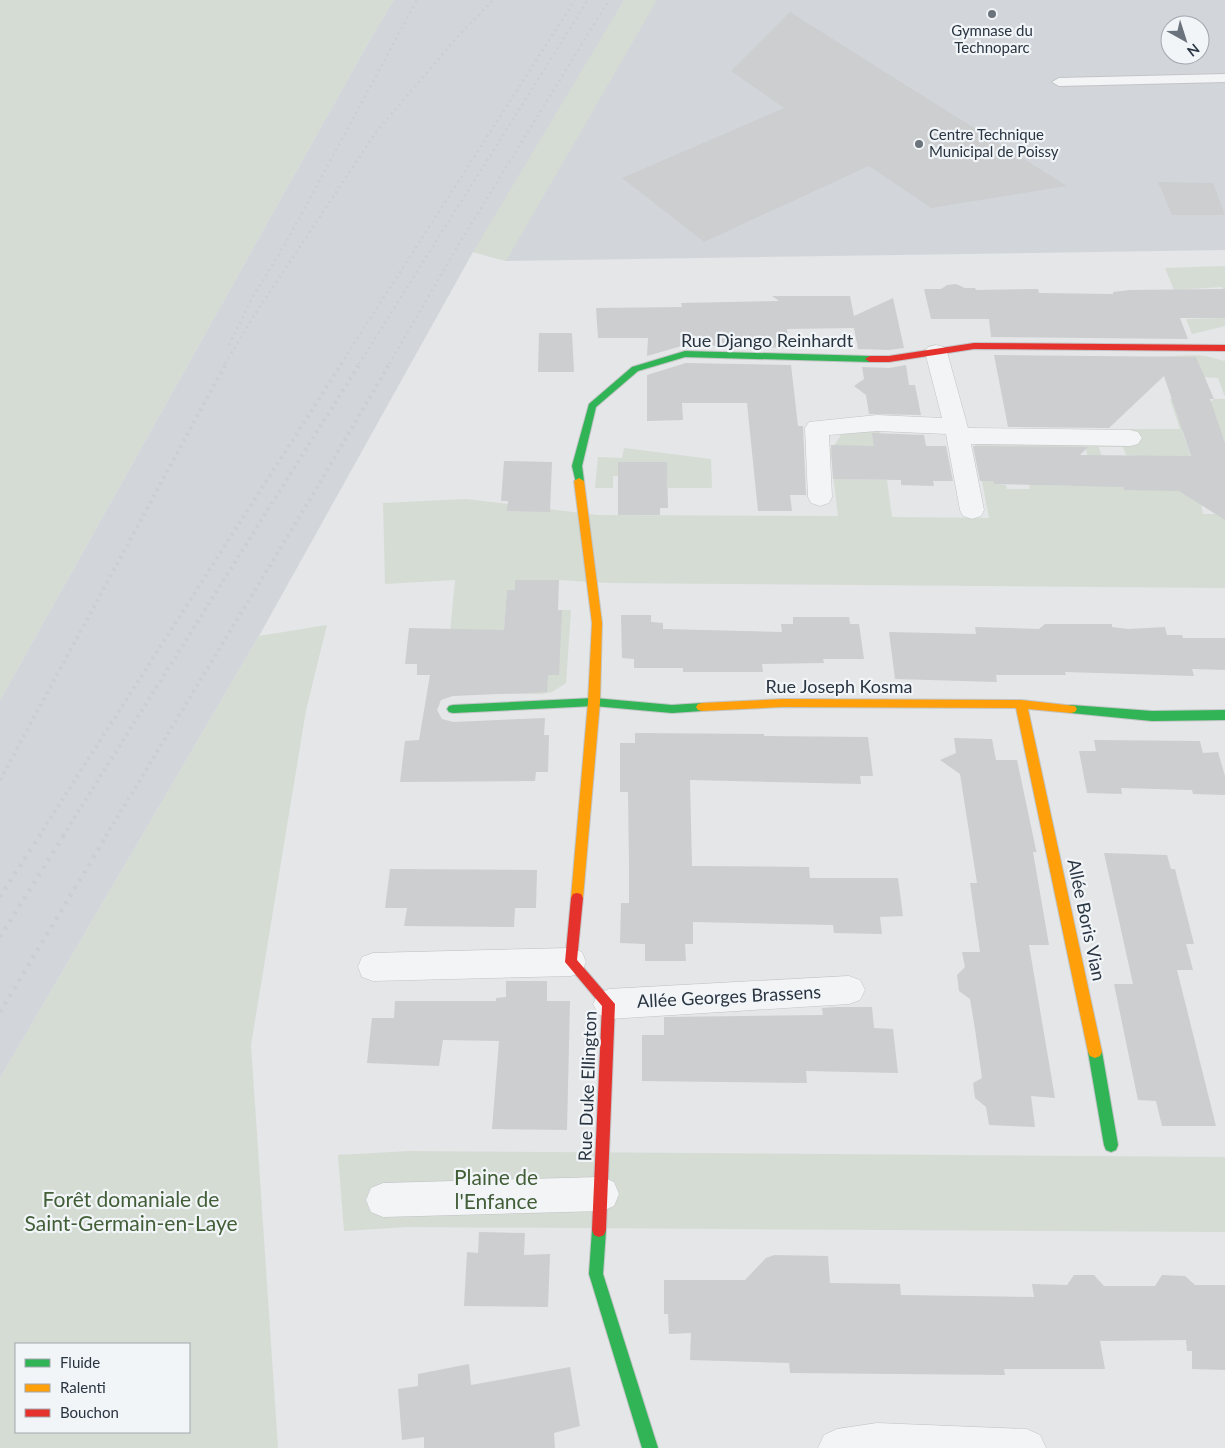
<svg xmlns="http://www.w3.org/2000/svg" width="1225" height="1448" font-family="Lato,sans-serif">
<rect width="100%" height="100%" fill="#e4e6e8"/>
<path fill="#d2d6db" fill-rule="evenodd" d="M 394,0 L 1225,0 L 1225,250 L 506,261 L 473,252 L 259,636 L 0,1078 L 0,700 L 372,36 ZM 1170,25 L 1200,25 L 1200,55 L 1170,55 Z"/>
<g fill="#d5dcd4" fill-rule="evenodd">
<path d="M 0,0 L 394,0 L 372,36 L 0,700 Z"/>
<path d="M 624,0 L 657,0 L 506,261 L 473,252 Z"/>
<path d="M 1225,266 L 1225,294 L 1222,287 L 1174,290 L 1165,268 Z"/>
<path d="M 1225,311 L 1225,326 L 1192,334 L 1186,319 L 1222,318 Z"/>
<path d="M 1192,355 L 1205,356 L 1225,361 L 1225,397 L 1218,378 L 1197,377 L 1156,357 Z"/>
<path d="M 1170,399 L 1188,399 L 1208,404 L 1214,399 L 1225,399 L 1225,443 L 1220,430 L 1182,430 L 1193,464 L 1203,514 L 1225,514 L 1225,588 L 609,583 L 559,580 L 515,581 L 515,590 L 507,590 L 504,631 L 562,610 L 571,610 L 566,683 L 552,692 L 542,694 L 467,694 L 446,675 L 455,580 L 385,584 L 383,503 L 466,499 L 597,515 L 838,516 L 830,449 L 836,443 L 842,433 L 879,427 L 882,446 L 856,446 L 837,453 L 840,479 L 887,480 L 892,517 L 989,518 L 974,439 L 1133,441 L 1130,429 L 1180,429 ZM 1020,447 L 1030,489 L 1007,489 L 1006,485 L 994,484 L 992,473 ZM 1047,447 L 1085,447 L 1095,481 L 1072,486 L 1042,485 L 1035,456 ZM 1099,447 L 1123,447 L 1126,455 L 1138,456 L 1147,490 L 1124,490 L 1122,485 L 1109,485 Z"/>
<path d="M 624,448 L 711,459 L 712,488 L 668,488 L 667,471 L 659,470 L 659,462 L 619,462 L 618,476 L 613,476 L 613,488 L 595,488 L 598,457 L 622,458 Z"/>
<path d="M 327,625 L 306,710 L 251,1045 L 278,1448 L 0,1448 L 0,1078 L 259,636 ZM 16,1344 L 189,1344 L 189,1432 L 16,1432 Z"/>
<path d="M 409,1151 L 1225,1157 L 1225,1232 L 407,1227 L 344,1231 L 338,1155 Z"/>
</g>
<g fill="#ccced0">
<path d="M 790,12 L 912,89 L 1067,186 L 931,208 L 869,166 L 704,242 L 622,178 L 784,108 L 731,71 Z"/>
<path d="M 1158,182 L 1213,183 L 1225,215 L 1172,215 Z"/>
<path d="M 956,284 L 965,288 L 975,288 L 976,290 L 1038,289 L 1039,293 L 1113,294 L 1113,292 L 1130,290 L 1225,289 L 1225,318 L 1180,318 L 1188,339 L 991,337 L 989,319 L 931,319 L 924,289 L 941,289 L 947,285 Z"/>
<path d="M 772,296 L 850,296 L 854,316 L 893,298 L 904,348 L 889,350 L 858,349 L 854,328 L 787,329 L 789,348 L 685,345 L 647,356 L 648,338 L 598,338 L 596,308 L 682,307 L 681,303 L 779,301 Z"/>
<path d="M 539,333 L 572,333 L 574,372 L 538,372 Z"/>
<path d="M 994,355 L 1196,357 L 1214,399 L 1210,399 L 1225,443 L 1225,520 L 1179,491 L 1124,490 L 1123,487 L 994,484 L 993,481 L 980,481 L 973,446 L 1088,447 L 1080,455 L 1191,456 L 1164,376 L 1109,428 L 1008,427 Z"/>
<path d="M 686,363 L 791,365 L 798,426 L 803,426 L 806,495 L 790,495 L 792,511 L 758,511 L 747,403 L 682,403 L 683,420 L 647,421 L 647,375 Z"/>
<path d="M 906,365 L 909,385 L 915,385 L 921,415 L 869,414 L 866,395 L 854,386 L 864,379 L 862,367 L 889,368 Z"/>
<path d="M 872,433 L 924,435 L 926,446 L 946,446 L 953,481 L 933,481 L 934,486 L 901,485 L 901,480 L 833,479 L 831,445 L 874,446 Z"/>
<path d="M 504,461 L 552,462 L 550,512 L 507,511 L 508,501 L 501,501 Z"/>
<path d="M 618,462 L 667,462 L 668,508 L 660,508 L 660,515 L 618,515 Z"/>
<path d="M 515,580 L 559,580 L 558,610 L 562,610 L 559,675 L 548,675 L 547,692 L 453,696 L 441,700 L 437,710 L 442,719 L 453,722 L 545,718 L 544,735 L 549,735 L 548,772 L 536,772 L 535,781 L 400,782 L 405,741 L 419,740 L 430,675 L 417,675 L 417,664 L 405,664 L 409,628 L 504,630 L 507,590 L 515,590 Z"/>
<path d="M 621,615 L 651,615 L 651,622 L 663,623 L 663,629 L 782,632 L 781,624 L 793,624 L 793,617 L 849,617 L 850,624 L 859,624 L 864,659 L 823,659 L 824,663 L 762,664 L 763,672 L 683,672 L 683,668 L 634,668 L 634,659 L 622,658 Z"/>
<path d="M 1045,624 L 1112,624 L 1112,627 L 1128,629 L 1165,627 L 1167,635 L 1182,635 L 1183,638 L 1225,638 L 1225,670 L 1192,669 L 1194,676 L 1065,672 L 1066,675 L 996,675 L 997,682 L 895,679 L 889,632 L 976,634 L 975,627 L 1039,629 Z"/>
<path d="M 635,733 L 764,734 L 764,736 L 868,737 L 873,776 L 860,776 L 861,784 L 690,780 L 692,866 L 809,867 L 810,878 L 898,878 L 903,916 L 880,917 L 882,934 L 834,933 L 833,925 L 693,922 L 693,944 L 685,944 L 686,961 L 645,961 L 645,944 L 620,943 L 621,903 L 629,903 L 629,864 L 628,792 L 620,792 L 620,743 L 635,743 Z"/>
<path d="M 954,738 L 992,739 L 996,760 L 1017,760 L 1036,850 L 1037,852 L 1033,852 L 1049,945 L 1029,945 L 1055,1098 L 1031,1096 L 1035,1127 L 989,1125 L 986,1107 L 975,1098 L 973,1083 L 982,1078 L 975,1029 L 970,999 L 959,991 L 957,975 L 965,967 L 962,952 L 980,952 L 970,883 L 977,883 L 960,774 L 940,760 L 956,753 Z"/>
<path d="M 1094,740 L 1200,741 L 1203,753 L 1218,752 L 1225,776 L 1225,795 L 1193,794 L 1192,790 L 1121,788 L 1122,794 L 1087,793 L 1079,751 L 1096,751 Z"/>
<path d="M 1104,853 L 1167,855 L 1171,869 L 1175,869 L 1194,944 L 1186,944 L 1193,970 L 1177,970 L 1216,1126 L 1162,1126 L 1156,1101 L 1138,1100 L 1114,984 L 1133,984 Z"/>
<path d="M 390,869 L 537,870 L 536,908 L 515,908 L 514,927 L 404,926 L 407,908 L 385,908 Z"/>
<path d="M 506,981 L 547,981 L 547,1001 L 570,1001 L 567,1130 L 492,1129 L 499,1041 L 443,1040 L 439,1066 L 367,1063 L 372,1018 L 394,1018 L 395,1001 L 496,1001 L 496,998 L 506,997 Z"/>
<path d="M 835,1007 L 872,1007 L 874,1028 L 893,1029 L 898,1073 L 806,1071 L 807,1083 L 642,1081 L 642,1035 L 664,1035 L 664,1017 L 823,1015 L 822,1008 Z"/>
<path d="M 479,1232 L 525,1233 L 524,1255 L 550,1254 L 548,1307 L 464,1306 L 467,1252 L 478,1253 Z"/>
<path d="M 774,1255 L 828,1256 L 830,1283 L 900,1284 L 901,1295 L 1034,1297 L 1032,1284 L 1067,1285 L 1074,1275 L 1094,1275 L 1104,1286 L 1155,1286 L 1162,1275 L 1185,1276 L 1195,1285 L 1225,1285 L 1225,1370 L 1192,1369 L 1192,1351 L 1187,1351 L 1186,1340 L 1100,1341 L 1105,1369 L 1004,1369 L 1005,1375 L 790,1373 L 789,1363 L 690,1360 L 691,1333 L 669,1334 L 668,1314 L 664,1314 L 664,1280 L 745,1280 L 766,1258 Z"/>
<path d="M 469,1364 L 471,1385 L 570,1367 L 580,1426 L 554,1433 L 555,1448 L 424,1448 L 424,1437 L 402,1440 L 398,1389 L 418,1386 L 418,1374 Z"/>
</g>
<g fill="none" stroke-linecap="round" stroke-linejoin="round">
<g stroke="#c2c4c6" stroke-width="2">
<path id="lane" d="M 1225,74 L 1225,82 L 1059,86 L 1052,82 L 1059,78 Z"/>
</g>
<g stroke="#c2c4c6" stroke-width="1">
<g id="street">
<path d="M 936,345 L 944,347 L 947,352 L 968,428 L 1130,430 L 1138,432 L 1142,438 L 1138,444 L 1130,446 L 971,444 L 984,510 L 981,516 L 972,519 L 963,516 L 960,510 L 946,434 L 877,431 L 829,435 L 832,497 L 829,503 L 820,506 L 811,503 L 808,497 L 805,428 L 809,422 L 877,415 L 942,418 L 925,352 L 928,347 Z"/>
<path d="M 571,948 L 582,952 L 586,962 L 582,972 L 571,976 L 373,981 L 362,977 L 358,967 L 362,957 L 373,953 Z"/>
<path d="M 849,976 L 860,980 L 865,990 L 860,1000 L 849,1004 L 609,1019 L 598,1014 L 593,1004 L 598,994 L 609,989 Z"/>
<path d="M 602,1177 L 614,1182 L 619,1194 L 614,1206 L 602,1211 L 383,1217 L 371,1212 L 366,1200 L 371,1188 L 383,1183 Z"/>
<path d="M 877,1423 L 1027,1429 L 1040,1435 L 1046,1448 L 818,1448 L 824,1435 L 837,1429 Z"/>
</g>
</g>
<g stroke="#c2c4c6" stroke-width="2">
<g id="fast">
<path d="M 685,351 L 870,356 L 875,359 L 870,362 L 685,357 L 638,371 L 596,407 L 582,466 L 584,481 L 582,483 L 576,483 L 572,466 L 589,404 L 632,367 Z"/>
<path d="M 594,698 L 672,705 L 702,703 L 706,704 L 708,707 L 706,710 L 702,711 L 672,713 L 594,706 L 453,713 L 449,712 L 447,709 L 449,706 L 453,705 Z"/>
<path d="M 1071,705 L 1152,711 L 1225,710 L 1225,720 L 1152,721 L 1071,713 L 1067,712 L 1065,709 L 1067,706 Z"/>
<path d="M 1095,1046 L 1100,1048 L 1102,1052 L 1118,1145 L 1116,1150 L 1111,1152 L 1106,1150 L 1104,1145 L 1088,1052 L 1090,1048 Z"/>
<path d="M 599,1223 L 604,1225 L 606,1230 L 603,1274 L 658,1448 L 642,1448 L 589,1274 L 592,1230 L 594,1225 Z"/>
</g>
</g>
<g stroke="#c2c4c6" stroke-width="2">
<g id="slow">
<path d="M 579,478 L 584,481 L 602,623 L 600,702 L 583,898 L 581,902 L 577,903 L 573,902 L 571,898 L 588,702 L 592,623 L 574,481 Z"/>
<path d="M 783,699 L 1021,700 L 1075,706 L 1077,709 L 1075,712 L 1071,713 L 1028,709 L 1102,1052 L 1100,1056 L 1095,1058 L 1090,1056 L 1088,1052 L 1016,708 L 783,707 L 702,711 L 698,710 L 696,707 L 698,704 L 702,703 Z"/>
</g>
</g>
<g stroke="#c2c4c6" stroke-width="2">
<g id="jam">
<path d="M 974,343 L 1225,345 L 1225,351 L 974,349 L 889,362 L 870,362 L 865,359 L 870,356 L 889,356 Z"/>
<path d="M 577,893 L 581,894 L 583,898 L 577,960 L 615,1004 L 606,1230 L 604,1235 L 599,1237 L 594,1235 L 592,1230 L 602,1006 L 565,962 L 571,898 L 573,894 Z"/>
</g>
</g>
<use href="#lane" fill="#f3f4f6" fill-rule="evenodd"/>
<use href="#street" fill="#f3f4f6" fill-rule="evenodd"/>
<use href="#fast" fill="#30b455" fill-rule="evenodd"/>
<use href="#slow" fill="#ff9f0a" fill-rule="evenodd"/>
<use href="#jam" fill="#e5322d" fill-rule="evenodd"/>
<g stroke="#ccced1" stroke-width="2.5" stroke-dasharray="2 4" stroke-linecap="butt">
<path d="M 229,345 L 252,298 L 288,239 L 417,0"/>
<path d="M 225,364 L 252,319 L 376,132 L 460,34 L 493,0"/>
<path d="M 341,364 L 575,0"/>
<path d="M 359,364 L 588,0"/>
<path d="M 389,364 L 462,239 L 609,0"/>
</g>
<g stroke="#ccced1" stroke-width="4" stroke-dasharray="2.5 4.5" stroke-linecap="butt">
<path d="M 0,780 L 226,363"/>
<path d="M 39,836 L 342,363"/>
<path d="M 63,836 L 360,363"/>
<path d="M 106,836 L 315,491 L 390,363"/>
</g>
<g stroke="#ccced1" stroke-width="4.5" stroke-dasharray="3 6" stroke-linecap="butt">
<path d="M 0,897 L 40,835"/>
<path d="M 0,937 L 64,835"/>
<path d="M 0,1012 L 107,835"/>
</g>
</g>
<g fill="#6b737c" stroke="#f2f5f8" stroke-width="2">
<circle cx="992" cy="14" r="5"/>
<circle cx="919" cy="144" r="5"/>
</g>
<g text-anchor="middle" stroke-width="4.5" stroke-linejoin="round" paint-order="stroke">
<g font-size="15" fill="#2a3542" stroke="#f2f5f8">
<text x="992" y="36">Gymnase du<tspan x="992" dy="17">Technoparc</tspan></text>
<text x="929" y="140" text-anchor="start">Centre Technique<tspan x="929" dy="17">Municipal de Poissy</tspan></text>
</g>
<g font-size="18" fill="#2a3542" stroke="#f2f5f8">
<text x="767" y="347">Rue Django Reinhardt</text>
<text x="839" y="693">Rue Joseph Kosma</text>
<text transform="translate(1086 920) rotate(78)" y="6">Allée Boris Vian</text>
<text transform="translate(729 997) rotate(-3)" y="6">Allée Georges Brassens</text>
<text transform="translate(588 1086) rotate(-88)" y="6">Rue Duke Ellington</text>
</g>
<g font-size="21" fill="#425e37" stroke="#f2f5f8">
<text x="496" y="1185">Plaine de<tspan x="496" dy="24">l'Enfance</tspan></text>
<text x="131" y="1207">Forêt domaniale de<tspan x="131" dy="24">Saint-Germain-en-Laye</tspan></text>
</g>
</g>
<rect x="15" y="1343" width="175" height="90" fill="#f2f5f8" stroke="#a2a8af"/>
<rect x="25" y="1359" width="25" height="8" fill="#30b455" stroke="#a2a8af"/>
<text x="60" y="1368" font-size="15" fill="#2a3542">Fluide</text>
<rect x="25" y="1384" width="25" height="8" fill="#ff9f0a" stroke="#a2a8af"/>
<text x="60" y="1393" font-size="15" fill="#2a3542">Ralenti</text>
<rect x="25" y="1409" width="25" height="8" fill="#e5322d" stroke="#a2a8af"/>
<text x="60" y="1418" font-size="15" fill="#2a3542">Bouchon</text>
<g transform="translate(1185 40) rotate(141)"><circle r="24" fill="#f2f5f8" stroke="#a2a8af"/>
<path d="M0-4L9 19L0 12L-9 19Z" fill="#6b737c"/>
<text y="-8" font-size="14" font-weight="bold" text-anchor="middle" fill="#2a3542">N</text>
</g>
</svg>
